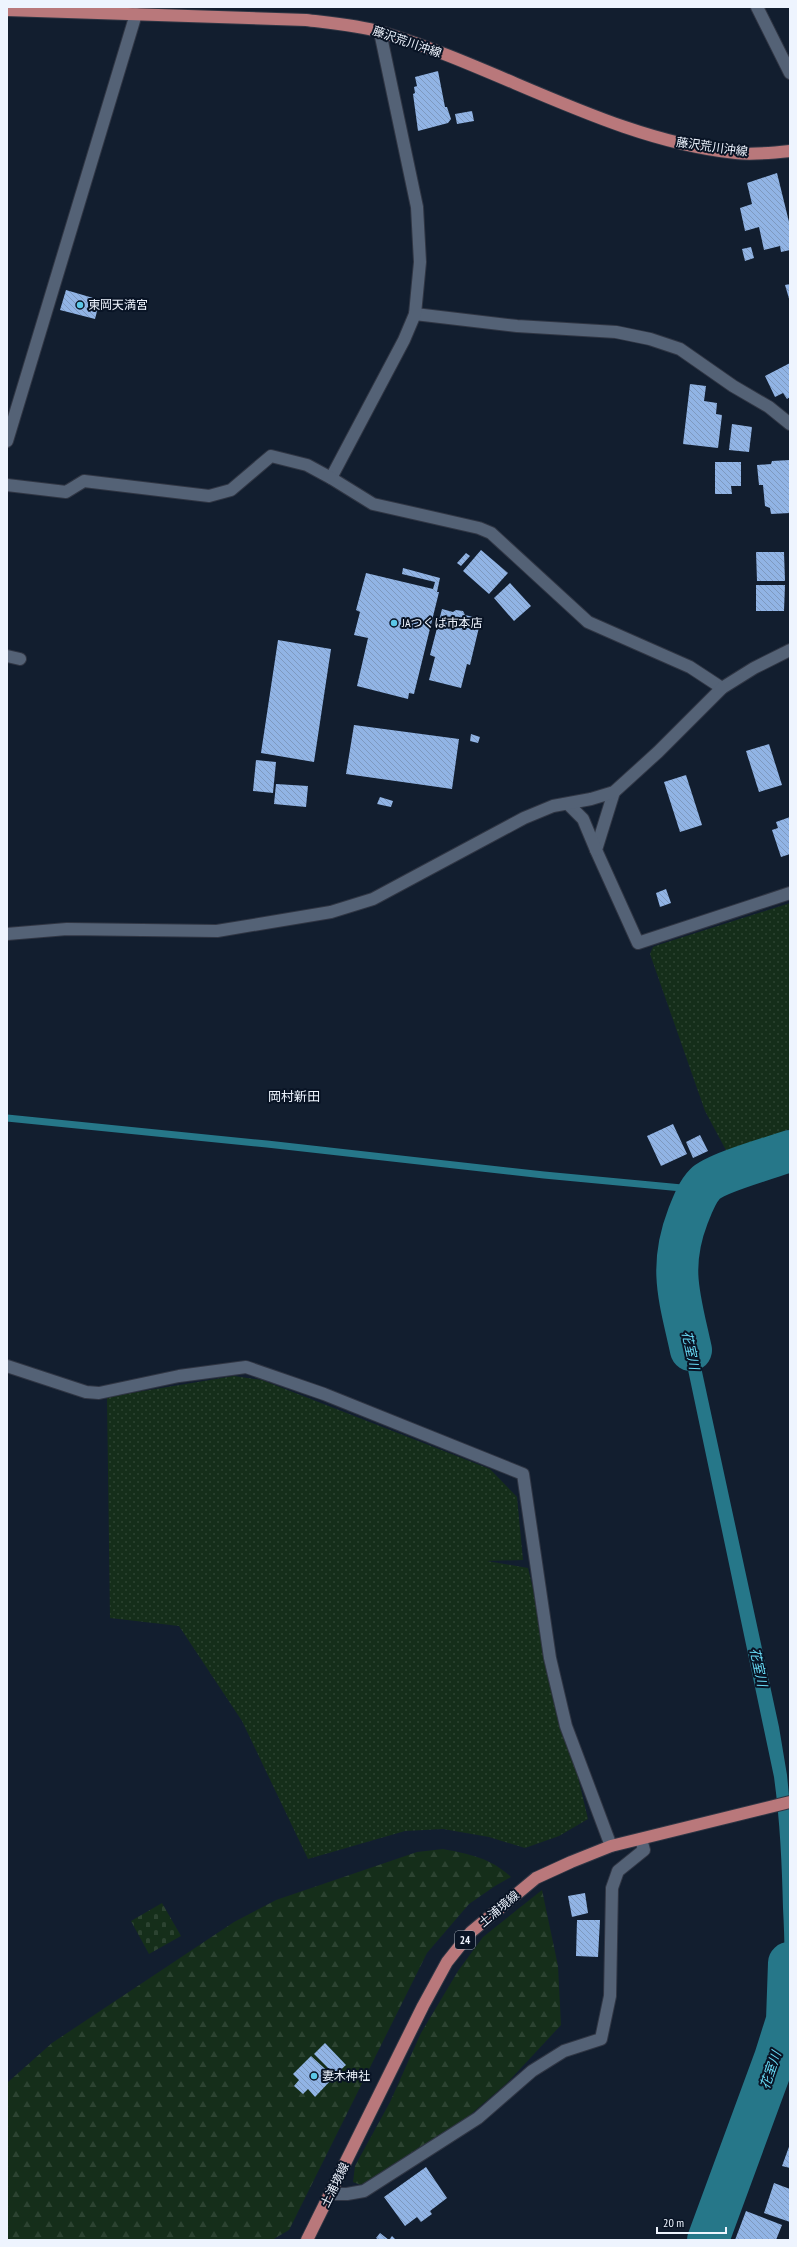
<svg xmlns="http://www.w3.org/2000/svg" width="797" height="2247" font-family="'PT Sans Narrow','Noto Sans JP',sans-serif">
<defs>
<pattern id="grass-dots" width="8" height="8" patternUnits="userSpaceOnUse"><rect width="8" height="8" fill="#152e1a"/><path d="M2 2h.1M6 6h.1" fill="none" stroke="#2c4331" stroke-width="1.8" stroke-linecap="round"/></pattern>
<pattern id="forest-firs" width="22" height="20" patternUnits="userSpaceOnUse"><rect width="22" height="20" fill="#152e1a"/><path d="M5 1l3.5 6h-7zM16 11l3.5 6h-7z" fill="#2c4331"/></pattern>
<pattern id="cemetery-stones" width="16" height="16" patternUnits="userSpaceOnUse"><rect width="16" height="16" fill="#152e1a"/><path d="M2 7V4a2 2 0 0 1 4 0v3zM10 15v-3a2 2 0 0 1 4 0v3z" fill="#2c4331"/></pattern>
<pattern id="building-back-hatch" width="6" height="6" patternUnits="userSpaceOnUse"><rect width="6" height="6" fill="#91b4e5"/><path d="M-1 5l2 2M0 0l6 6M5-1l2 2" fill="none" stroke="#7e99bf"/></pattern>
</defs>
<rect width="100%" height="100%" fill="#121e2f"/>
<g fill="url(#grass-dots)">
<path d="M 790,903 L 790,1129 L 727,1152 L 705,1111 L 650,954 L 653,947 L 658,945 Z"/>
<path d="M 234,1376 L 262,1380 L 490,1469 L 517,1497 L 523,1560 L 487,1561 L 528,1568 L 588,1819 L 559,1836 L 525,1848 L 489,1837 L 443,1829 L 405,1831 L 308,1859 L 242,1721 L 179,1626 L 110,1618 L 107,1397 Z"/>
</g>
<g fill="url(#forest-firs)">
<path d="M 443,1849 C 469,1854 491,1858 511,1877 L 495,1886 L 469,1904 L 427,1953 L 289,2230 L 272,2240 L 7,2240 L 7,2083 L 52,2043 L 234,1922 L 276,1900 L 417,1852 Z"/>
<path d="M 542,1890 L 558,1966 L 561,2025 L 507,2083 L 470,2115 L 361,2185 L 353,2182 L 355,2166 L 390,2102 L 421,2033 L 458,1971 L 483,1937 Z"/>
</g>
<path fill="url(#cemetery-stones)" d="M 162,1903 L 181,1936 L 149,1954 L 131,1921 Z"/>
<path fill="#267789" d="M 685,1293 L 779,1727 L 787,1775 L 790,1806 L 790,2021 L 780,2021 C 786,1984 785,1946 783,1908 C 782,1864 780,1821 774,1777 L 672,1294 Z"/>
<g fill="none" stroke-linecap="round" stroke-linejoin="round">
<path stroke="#267789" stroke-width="7" d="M 7,1118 L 267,1144 L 544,1175 L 682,1188 L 705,1184"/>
<g stroke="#267789" stroke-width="42">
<path d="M 691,1350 C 680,1299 668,1268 688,1216 C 692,1206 697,1192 705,1184 C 716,1173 773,1157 790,1151"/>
<path d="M 708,2240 L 775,2058 L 787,2020 L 789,1963"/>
</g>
</g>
<g fill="url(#building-back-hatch)">
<path d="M 438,71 L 445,107 L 447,107 L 451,119 L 448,123 L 418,131 L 413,94 L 415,93 L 414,87 L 417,86 L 415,77 Z"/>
<path d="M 472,111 L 474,121 L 457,124 L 455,114 Z"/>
<path d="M 777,173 L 790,226 L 790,250 L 781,252 L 780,246 L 764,250 L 759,227 L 745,231 L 740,208 L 752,204 L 747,183 Z"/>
<path d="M 751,247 L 754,258 L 745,261 L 742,249 Z"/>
<path d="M 790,284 L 790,302 L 785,285 Z"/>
<path d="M 66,290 L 100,300 L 95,319 L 60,310 Z"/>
<path d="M 790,363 L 790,397 L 787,399 L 783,393 L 775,397 L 765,376 Z"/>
<path d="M 690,384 L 706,386 L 704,401 L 717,403 L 716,414 L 722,415 L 718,448 L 683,444 Z"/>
<path d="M 732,424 L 752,427 L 749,452 L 729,450 Z"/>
<path d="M 790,460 L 790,513 L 771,514 L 770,508 L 765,506 L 763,485 L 759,485 L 757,465 L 771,464 L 772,461 Z"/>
<path d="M 715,462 L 741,462 L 741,486 L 731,486 L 732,494 L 715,494 Z"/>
<path d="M 481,550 L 508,573 L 489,594 L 463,571 Z"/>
<path d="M 756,552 L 784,552 L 785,581 L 757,581 Z"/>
<path d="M 466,553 L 470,556 L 461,566 L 457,563 Z"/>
<path d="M 403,568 L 440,578 L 437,592 L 439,592 L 414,694 L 409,693 L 408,699 L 357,686 L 368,638 L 354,635 L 360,612 L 356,610 L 366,573 L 433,589 L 435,582 L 402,574 Z"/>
<path d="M 510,583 L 531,606 L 514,621 L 494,598 Z"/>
<path d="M 756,585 L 785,585 L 784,611 L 756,611 Z"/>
<path d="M 442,609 L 453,612 L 456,610 L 463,611 L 465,615 L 481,619 L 470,665 L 467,664 L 461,688 L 429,680 L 435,657 L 430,655 Z"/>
<path d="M 278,640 L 331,649 L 314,762 L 261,753 Z"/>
<path d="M 354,725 L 459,739 L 452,789 L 346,774 Z"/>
<path d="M 471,734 L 480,737 L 478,743 L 470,741 Z"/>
<path d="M 769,744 L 782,785 L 759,792 L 746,751 Z"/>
<path d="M 256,760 L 276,762 L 273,793 L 253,791 Z"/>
<path d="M 686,775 L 702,825 L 680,832 L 664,782 Z"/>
<path d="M 276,784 L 308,786 L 306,807 L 274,804 Z"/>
<path d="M 380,797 L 393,801 L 391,807 L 377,804 Z"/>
<path d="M 790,817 L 790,854 L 781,857 L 772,830 L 778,828 L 776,822 Z"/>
<path d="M 666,889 L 671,903 L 660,907 L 656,893 Z"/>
<path d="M 673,1124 L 687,1154 L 661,1166 L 647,1136 Z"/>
<path d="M 700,1135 L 708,1151 L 693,1158 L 686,1142 Z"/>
<path d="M 585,1893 L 588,1913 L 572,1917 L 568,1896 Z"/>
<path d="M 577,1920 L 600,1920 L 598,1957 L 576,1956 Z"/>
<path d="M 325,2043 L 346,2065 L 335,2075 L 314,2054 Z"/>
<path d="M 311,2056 L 334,2077 L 315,2097 L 308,2089 L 303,2094 L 294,2086 L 299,2080 L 293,2074 Z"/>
<path d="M 790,2144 L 790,2168 L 782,2166 Z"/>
<path d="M 426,2167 L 447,2198 L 430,2211 L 432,2214 L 421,2222 L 417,2217 L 405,2226 L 384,2197 Z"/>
<path d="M 774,2183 L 790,2189 L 790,2222 L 764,2213 Z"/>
<path d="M 746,2211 L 782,2225 L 776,2240 L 735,2240 Z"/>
<path d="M 380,2233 L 389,2240 L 392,2236 L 395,2239 L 394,2240 L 379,2240 L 376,2238 Z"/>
</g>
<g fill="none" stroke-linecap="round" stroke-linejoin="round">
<g stroke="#303644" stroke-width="14">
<g id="minor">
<path d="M 757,7 L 790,73"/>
<path d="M 415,314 L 517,326 L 616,332 L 650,339 L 680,349 L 733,386 L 769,407 L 790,424"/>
<path d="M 7,441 L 136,14"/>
<path d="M 331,478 L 404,340 L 415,314 L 420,262 L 417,207 L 380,32"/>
<path d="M 7,485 L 66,492 L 84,481 L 209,496 L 231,490 L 271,456 L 307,465 L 331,478 L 373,504 L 479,528 L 491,533 L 588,622 L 690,667 L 722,688"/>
<path d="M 7,656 L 20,659"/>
<path d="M 614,792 L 596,850 L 638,943 L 790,893"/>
<path d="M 568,804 L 583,819 L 596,850"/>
<path d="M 7,934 L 67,929 L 217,931 L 331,912 L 373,899 L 524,818 L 553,806 L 591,799 L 614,792 L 658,752 L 722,688 L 754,668 L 790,650"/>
<path d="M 7,1366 L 86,1392 L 99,1393 L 179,1376 L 246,1367 L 324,1394 L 523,1474 L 550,1658 L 566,1726 L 611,1846"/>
<path d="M 330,2194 L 347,2194 L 364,2191 L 478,2118 L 532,2071 L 564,2051 L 601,2039 L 610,1996 L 612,1888 L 618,1871 L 644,1850 L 641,1839"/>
</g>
</g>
<g stroke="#303644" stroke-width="14">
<g id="major">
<path d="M 7,10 L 306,20 C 331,23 357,25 381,32 C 499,67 612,140 736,153 C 754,155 772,153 790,151"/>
<path d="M 307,2240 L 423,2006 L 447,1962 L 471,1932 L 536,1878 L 571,1862 L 611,1846 L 790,1802"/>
</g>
</g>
<use href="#minor" stroke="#546276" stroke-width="12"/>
<use href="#major" stroke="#b9787b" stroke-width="12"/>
</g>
<g fill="#5cc7e7" stroke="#091425" stroke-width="1.5">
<circle cx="80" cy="305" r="4"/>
<circle cx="394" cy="623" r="4"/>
<circle cx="314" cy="2076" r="4"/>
</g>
<g text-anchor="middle" stroke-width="4" stroke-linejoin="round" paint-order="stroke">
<rect fill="#091425" stroke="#a9b1bd" stroke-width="1" x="455" y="1931" width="20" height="18" rx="3"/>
<g font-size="11" font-weight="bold" fill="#eef4fe">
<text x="465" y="1944">24</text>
</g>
<g font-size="12" fill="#eef4fe" stroke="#091425">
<text transform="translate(407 42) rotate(19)" y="4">藤沢荒川沖線</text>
<text transform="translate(712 147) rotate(8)" y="4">藤沢荒川沖線</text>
<text transform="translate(499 1909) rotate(-40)" y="4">土浦境線</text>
<text transform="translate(335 2185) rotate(-64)" y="4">土浦境線</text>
</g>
<g font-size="12" fill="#eef4fe" stroke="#091425" text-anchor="start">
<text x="88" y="309">東岡天満宮</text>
<text x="402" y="627">JAつくば市本店</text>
<text x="322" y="2080">妻木神社</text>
</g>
<g font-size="13" fill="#eef4fe" stroke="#091425">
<text x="294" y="1101">岡村新田</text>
</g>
<g font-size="13" font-style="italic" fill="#68dbf6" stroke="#091425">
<text transform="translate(691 1350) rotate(78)" y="5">花室川</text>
<text transform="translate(759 1667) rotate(78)" y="5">花室川</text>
<text transform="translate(770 2070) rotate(-71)" y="5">花室川</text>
</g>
</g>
<rect width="797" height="2247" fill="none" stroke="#eef4fe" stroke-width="16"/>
<path d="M657 2227v6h69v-6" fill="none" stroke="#eef4fe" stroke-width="2"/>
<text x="663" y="2227" font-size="12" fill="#eef4fe" stroke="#091425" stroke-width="3" paint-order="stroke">20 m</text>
</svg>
